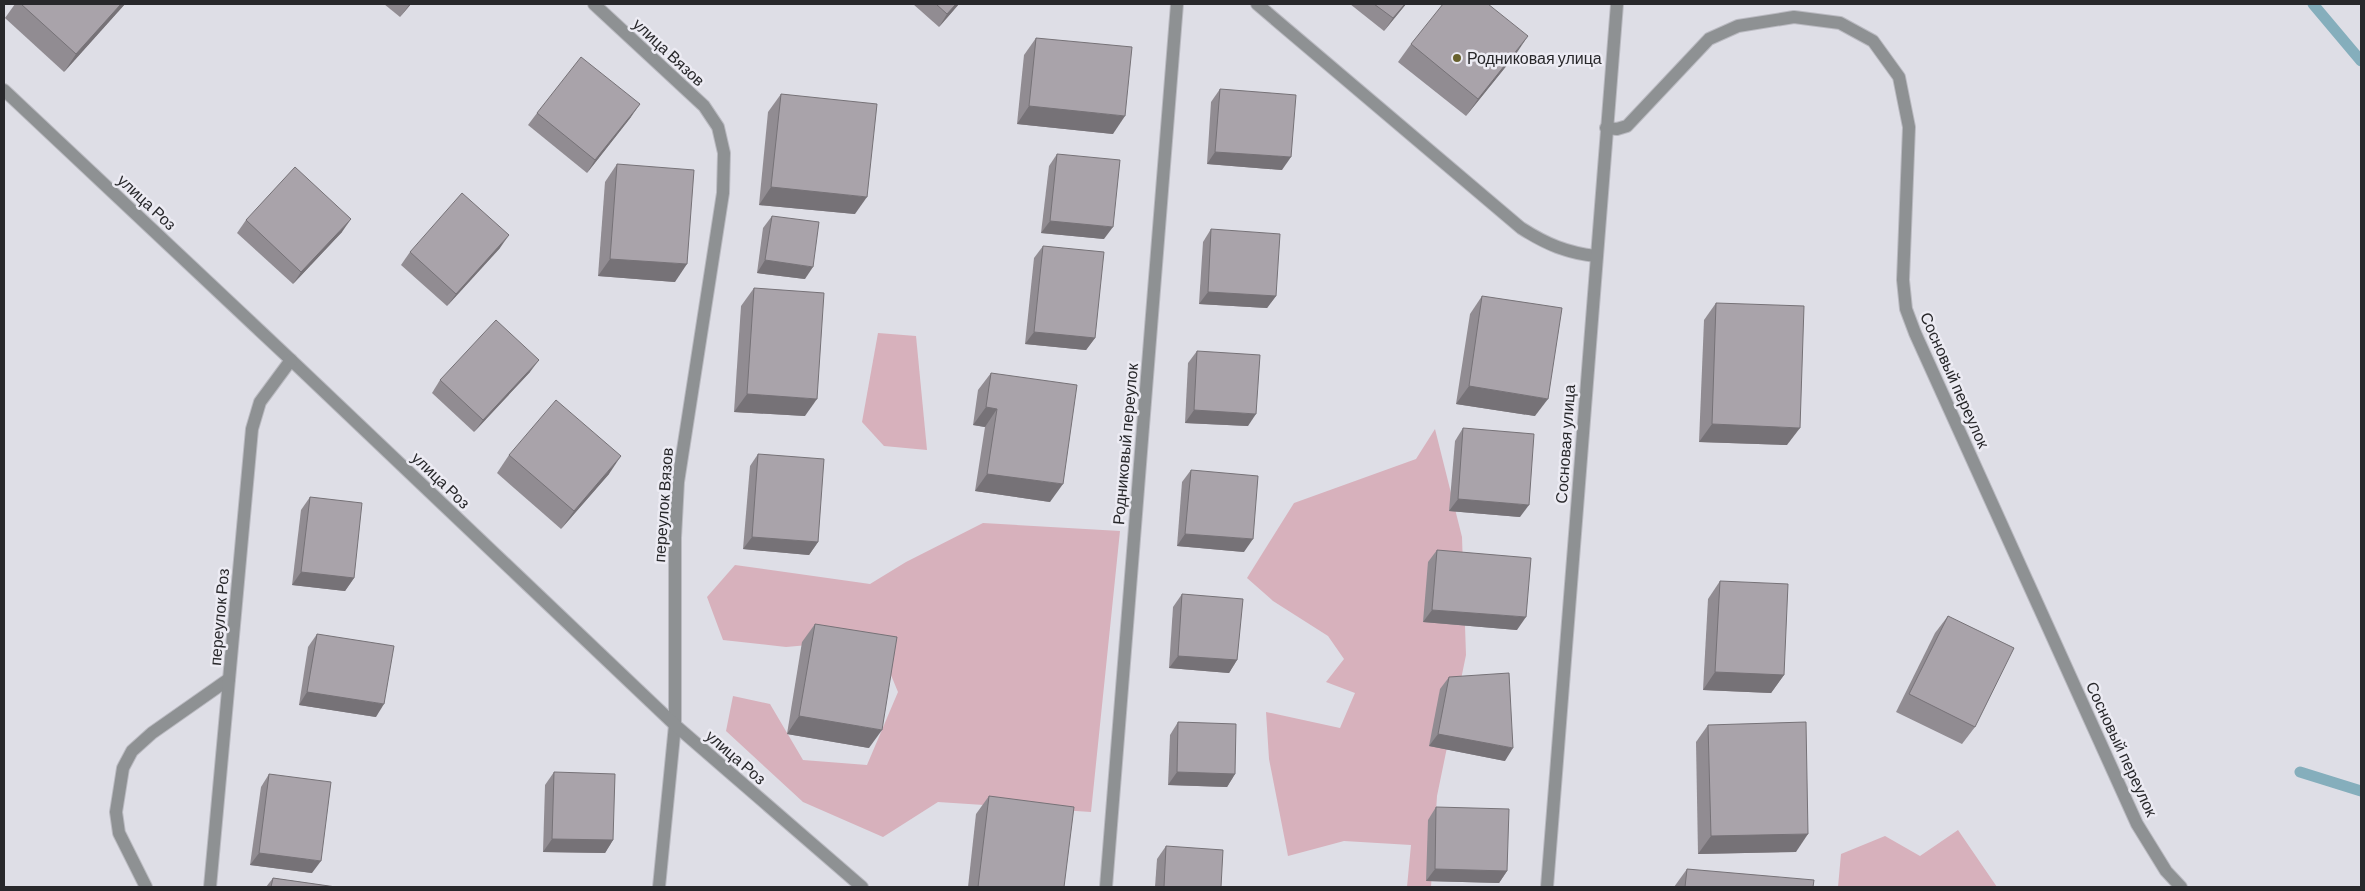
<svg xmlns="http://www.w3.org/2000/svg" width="2365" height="891" font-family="Barlow,sans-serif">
<rect width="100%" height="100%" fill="#dedee6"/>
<g fill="#d7b1bc">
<path d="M 878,333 L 916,336 L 927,450 L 884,446 L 862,422 Z"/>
<path d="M 1435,429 L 1462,537 L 1466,655 L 1437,796 L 1431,887 L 1407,887 L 1411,845 L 1344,841 L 1288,856 L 1269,759 L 1266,712 L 1340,728 L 1355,693 L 1326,682 L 1344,659 L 1328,636 L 1273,601 L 1247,578 L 1294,503 L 1416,459 Z"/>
<path d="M 983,523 L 1120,531 L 1091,812 L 938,802 L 883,837 L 803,802 L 726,731 L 733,696 L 770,704 L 803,760 L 867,765 L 898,692 L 876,639 L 786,647 L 723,640 L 707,597 L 735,565 L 870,584 L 906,562 Z"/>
<path d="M 1958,830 L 1997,887 L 1838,887 L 1841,854 L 1885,836 L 1920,856 Z"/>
</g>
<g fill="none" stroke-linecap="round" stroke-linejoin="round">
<g stroke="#85aebc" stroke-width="11">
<path d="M 2313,4 L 2361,61"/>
<path d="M 2300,772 L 2361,791"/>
</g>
<g stroke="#babac1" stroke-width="14">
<g id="minor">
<path d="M 594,4 L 704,106 L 718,127 L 724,153 L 723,193 L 678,482 L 675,538 L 675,725 L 659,887"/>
<path d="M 1257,4 L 1521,228 C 1546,244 1567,253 1596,256"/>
<path d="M 4,90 L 291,360 L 675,725 L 862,887"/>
<path d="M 1606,128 L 1617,129 L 1627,126 L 1709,39 L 1738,26 L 1794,17 L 1840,23 L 1873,41 L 1899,77 L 1909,127 L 1903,280 L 1906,309 L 1915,333 L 2137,824 L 2166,871 L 2181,887"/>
<path d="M 146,887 L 119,833 L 116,812 L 123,768 L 132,751 L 152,733 L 229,679"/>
<path d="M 210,887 L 252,429 L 260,402 L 291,360"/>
<path d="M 1106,887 L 1177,4"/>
<path d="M 1547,887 L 1617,4"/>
</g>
</g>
<use href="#minor" stroke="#8e9193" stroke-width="12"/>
</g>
<g fill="#918c92">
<path d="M 15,4 L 125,4 L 64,72 L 5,18 Z"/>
<path d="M 384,4 L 411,4 L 400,17 Z"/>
<path d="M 913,4 L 959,4 L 939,27 Z"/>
<path d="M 1350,4 L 1406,4 L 1384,31 Z"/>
<path d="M 1036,38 L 1113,134 L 1017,124 L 1024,55 Z"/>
<path d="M 1411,44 L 1516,54 L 1466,116 L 1398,62 Z"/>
<path d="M 1220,89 L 1282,170 L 1207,164 L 1211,102 Z"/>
<path d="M 781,94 L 855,214 L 759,205 L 768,112 Z"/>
<path d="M 537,113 L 631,117 L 587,173 L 528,125 Z"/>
<path d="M 1057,154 L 1104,239 L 1041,233 L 1049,166 Z"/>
<path d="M 617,164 L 675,282 L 598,276 L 605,182 Z"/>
<path d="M 772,216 L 805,279 L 757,273 L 763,228 Z"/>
<path d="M 246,220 L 342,232 L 293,284 L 237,233 Z"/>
<path d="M 1211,229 L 1276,296 L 1267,308 L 1199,304 L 1203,242 Z"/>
<path d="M 1043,246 L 1095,338 L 1086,350 L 1025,344 L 1034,258 Z"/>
<path d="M 500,248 L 447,306 L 401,265 L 410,252 Z"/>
<path d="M 754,288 L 805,416 L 734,412 L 741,306 Z"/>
<path d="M 1482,296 L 1535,416 L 1456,404 L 1470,314 Z"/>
<path d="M 1716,303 L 1787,445 L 1699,442 L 1704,320 Z"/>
<path d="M 1197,351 L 1248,426 L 1185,423 L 1188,363 Z"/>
<path d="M 530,372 L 474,432 L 432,393 L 440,380 Z"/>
<path d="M 991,373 L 1050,502 L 975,491 L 985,427 L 973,425 L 978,390 Z"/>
<path d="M 1463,428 L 1520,517 L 1449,511 L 1455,441 Z"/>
<path d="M 758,454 L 818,542 L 809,555 L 743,549 L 750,466 Z"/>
<path d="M 509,455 L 609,474 L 561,529 L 497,473 Z"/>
<path d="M 1191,470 L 1244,552 L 1177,546 L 1182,482 Z"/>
<path d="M 310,497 L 354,578 L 345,591 L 292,585 L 301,510 Z"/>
<path d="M 1437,550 L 1517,630 L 1423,622 L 1428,562 Z"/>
<path d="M 1720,581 L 1784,675 L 1771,693 L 1703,690 L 1708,599 Z"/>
<path d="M 1182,594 L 1237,660 L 1229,673 L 1169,668 L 1173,607 Z"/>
<path d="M 1948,616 L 1975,727 L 1962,744 L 1896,712 L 1935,633 Z"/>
<path d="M 815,624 L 869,748 L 787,734 L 802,642 Z"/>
<path d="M 317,634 L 376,717 L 299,705 L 308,647 Z"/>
<path d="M 1449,677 L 1505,761 L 1429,746 L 1440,689 Z"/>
<path d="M 1178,722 L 1235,774 L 1227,787 L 1168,785 L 1170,735 Z"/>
<path d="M 1708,725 L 1796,852 L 1698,854 L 1696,742 Z"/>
<path d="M 554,772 L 613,840 L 605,853 L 543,852 L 545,785 Z"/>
<path d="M 269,774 L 312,873 L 250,865 L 261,787 Z"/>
<path d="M 989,796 L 1064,887 L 968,887 L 976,814 Z"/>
<path d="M 1436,807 L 1507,871 L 1499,883 L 1426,881 L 1428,820 Z"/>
<path d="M 1166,846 L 1221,887 L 1155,887 L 1157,859 Z"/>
<path d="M 1687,869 L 1813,887 L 1674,887 Z"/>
<path d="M 273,878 L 336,887 L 266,887 Z"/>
</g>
<g fill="#767277">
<path d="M 121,4 L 125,4 L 64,72 L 76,54 Z"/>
<path d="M 409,4 L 411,4 L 400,17 L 409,5 Z"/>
<path d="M 956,4 L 959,4 L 939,27 L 947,14 Z"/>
<path d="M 1405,4 L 1406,4 L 1384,31 L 1393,18 Z"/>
<path d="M 1528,36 L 1516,54 L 1466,116 L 1478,99 Z"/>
<path d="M 640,104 L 631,117 L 587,173 L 595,160 Z"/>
<path d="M 1029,106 L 1125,116 L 1113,134 L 1017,124 Z"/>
<path d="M 1215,152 L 1291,157 L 1282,170 L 1207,164 Z"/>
<path d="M 771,187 L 867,197 L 855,214 L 759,205 Z"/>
<path d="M 351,219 L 342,232 L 293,284 L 301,272 Z"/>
<path d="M 1050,221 L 1113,227 L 1104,239 L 1041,233 Z"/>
<path d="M 509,235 L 500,248 L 447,306 L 456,294 Z"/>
<path d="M 610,259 L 687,264 L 675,282 L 598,276 Z"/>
<path d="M 765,260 L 813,267 L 805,279 L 757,273 Z"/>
<path d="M 1208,292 L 1276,296 L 1267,308 L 1199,304 Z"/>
<path d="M 1034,332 L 1095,338 L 1086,350 L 1025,344 Z"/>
<path d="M 539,360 L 530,372 L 474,432 L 483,420 Z"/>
<path d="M 1469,386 L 1548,399 L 1535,416 L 1456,404 Z"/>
<path d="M 747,394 L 817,399 L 805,416 L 734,412 Z"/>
<path d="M 986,407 L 997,409 L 985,427 L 973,425 Z"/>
<path d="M 1194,410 L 1256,414 L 1248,426 L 1185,423 Z"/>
<path d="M 1712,424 L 1800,428 L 1787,445 L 1699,442 Z"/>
<path d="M 621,456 L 609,474 L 561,529 L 574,511 Z"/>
<path d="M 987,474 L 1063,484 L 1050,502 L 975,491 Z"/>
<path d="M 1458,499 L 1529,505 L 1520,517 L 1449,511 Z"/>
<path d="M 1185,534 L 1253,539 L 1244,552 L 1177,546 Z"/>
<path d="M 752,537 L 818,542 L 809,555 L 743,549 Z"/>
<path d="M 301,572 L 354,578 L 345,591 L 292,585 Z"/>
<path d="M 1432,610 L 1526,617 L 1517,630 L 1423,622 Z"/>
<path d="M 1178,656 L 1237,660 L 1229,673 L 1169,668 Z"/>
<path d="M 1715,672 L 1784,675 L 1771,693 L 1703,690 Z"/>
<path d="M 307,692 L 384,704 L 376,717 L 299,705 Z"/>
<path d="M 799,716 L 882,730 L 869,748 L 787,734 Z"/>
<path d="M 1438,734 L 1513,748 L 1505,761 L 1429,746 Z"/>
<path d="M 1177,772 L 1235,774 L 1227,787 L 1168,785 Z"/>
<path d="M 1808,834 L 1796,852 L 1698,854 L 1711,836 Z"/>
<path d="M 552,839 L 613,840 L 605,853 L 543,852 Z"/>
<path d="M 259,853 L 321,861 L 312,873 L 250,865 Z"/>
<path d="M 1435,869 L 1507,871 L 1499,883 L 1426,881 Z"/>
</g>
<g fill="#a9a3aa" stroke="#767277">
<path d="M 21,4 L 121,4 L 76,54 Z"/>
<path d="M 936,4 L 956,4 L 947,14 Z"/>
<path d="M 1374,4 L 1405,4 L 1393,18 Z"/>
<path d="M 1443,4 L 1488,4 L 1528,36 L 1478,99 L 1411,44 Z"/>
<path d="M 1036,38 L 1132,47 L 1125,116 L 1029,106 Z"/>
<path d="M 581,57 L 640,104 L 595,160 L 537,113 Z"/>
<path d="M 1220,89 L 1296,95 L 1291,157 L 1215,152 Z"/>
<path d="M 781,94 L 877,104 L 867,197 L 771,187 Z"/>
<path d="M 1057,154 L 1120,160 L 1113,227 L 1050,221 Z"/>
<path d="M 617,164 L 694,170 L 687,264 L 610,259 Z"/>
<path d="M 295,167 L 351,219 L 301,272 L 246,220 Z"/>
<path d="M 462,193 L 509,235 L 456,294 L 410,252 Z"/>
<path d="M 772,216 L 819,222 L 813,267 L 765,260 Z"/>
<path d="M 1211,229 L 1280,234 L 1276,296 L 1208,292 Z"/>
<path d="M 1043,246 L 1104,252 L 1095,338 L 1034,332 Z"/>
<path d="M 754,288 L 824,293 L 817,399 L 747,394 Z"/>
<path d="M 1482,296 L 1562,308 L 1548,399 L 1469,386 Z"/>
<path d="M 1716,303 L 1804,306 L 1800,428 L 1712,424 Z"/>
<path d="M 496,320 L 539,360 L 483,420 L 440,380 Z"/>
<path d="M 1197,351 L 1260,355 L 1256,414 L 1194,410 Z"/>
<path d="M 991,373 L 1077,385 L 1063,484 L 987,474 L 997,409 L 986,407 Z"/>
<path d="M 556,400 L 621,456 L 574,511 L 509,455 Z"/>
<path d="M 1463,428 L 1534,434 L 1529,505 L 1458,499 Z"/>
<path d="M 758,454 L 824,459 L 818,542 L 752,537 Z"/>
<path d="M 1191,470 L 1258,476 L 1253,539 L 1185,534 Z"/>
<path d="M 310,497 L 362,503 L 354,578 L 301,572 Z"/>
<path d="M 1437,550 L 1531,558 L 1526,617 L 1432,610 Z"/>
<path d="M 1720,581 L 1788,584 L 1784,675 L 1715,672 Z"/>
<path d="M 1182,594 L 1243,599 L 1237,660 L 1178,656 Z"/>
<path d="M 1948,616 L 2014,648 L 1975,727 L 1909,694 Z"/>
<path d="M 815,624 L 897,637 L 882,730 L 799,716 Z"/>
<path d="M 317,634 L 394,646 L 384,704 L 307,692 Z"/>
<path d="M 1509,673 L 1513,748 L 1438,734 L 1449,677 Z"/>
<path d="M 1178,722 L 1236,724 L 1235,774 L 1177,772 Z"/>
<path d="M 1806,722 L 1808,834 L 1711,836 L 1708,725 Z"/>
<path d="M 554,772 L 615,774 L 613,840 L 552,839 Z"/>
<path d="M 269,774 L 331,782 L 321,861 L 259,853 Z"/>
<path d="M 989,796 L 1074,807 L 1064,887 L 978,887 Z"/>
<path d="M 1436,807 L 1509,809 L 1507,871 L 1435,869 Z"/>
<path d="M 1166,846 L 1223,850 L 1221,887 L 1164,887 Z"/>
<path d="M 1687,869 L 1814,880 L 1813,887 L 1685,887 Z"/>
<path d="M 273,878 L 336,887 L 271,887 Z"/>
</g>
<circle fill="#68612d" stroke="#ecebf3" stroke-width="2" cx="1457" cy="58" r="5"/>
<g text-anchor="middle" stroke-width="5" stroke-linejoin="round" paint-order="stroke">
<g font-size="16" fill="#28282b" stroke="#ecebf3">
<text transform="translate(669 52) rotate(43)" y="6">улица Вязов</text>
<text transform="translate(147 202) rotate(43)" y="6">улица Роз</text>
<text transform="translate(1955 380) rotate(66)" y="6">Сосновый переулок</text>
<text transform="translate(1125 444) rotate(-85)" y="6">Родниковый переулок</text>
<text transform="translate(1565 444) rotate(-86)" y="6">Сосновая улица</text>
<text transform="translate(441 480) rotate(44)" y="6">улица Роз</text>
<text transform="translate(663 505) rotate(-86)" y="6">переулок Вязов</text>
<text transform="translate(219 617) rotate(-85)" y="6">переулок Роз</text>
<text transform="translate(2122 749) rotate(65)" y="6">Сосновый переулок</text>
<text transform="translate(736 757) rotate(41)" y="6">улица Роз</text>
</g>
<g font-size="16" fill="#28282b" stroke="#ecebf3" text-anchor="start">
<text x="1467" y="64">Родниковая улица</text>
</g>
</g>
<rect width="2365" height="891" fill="none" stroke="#28282b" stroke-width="10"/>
</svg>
